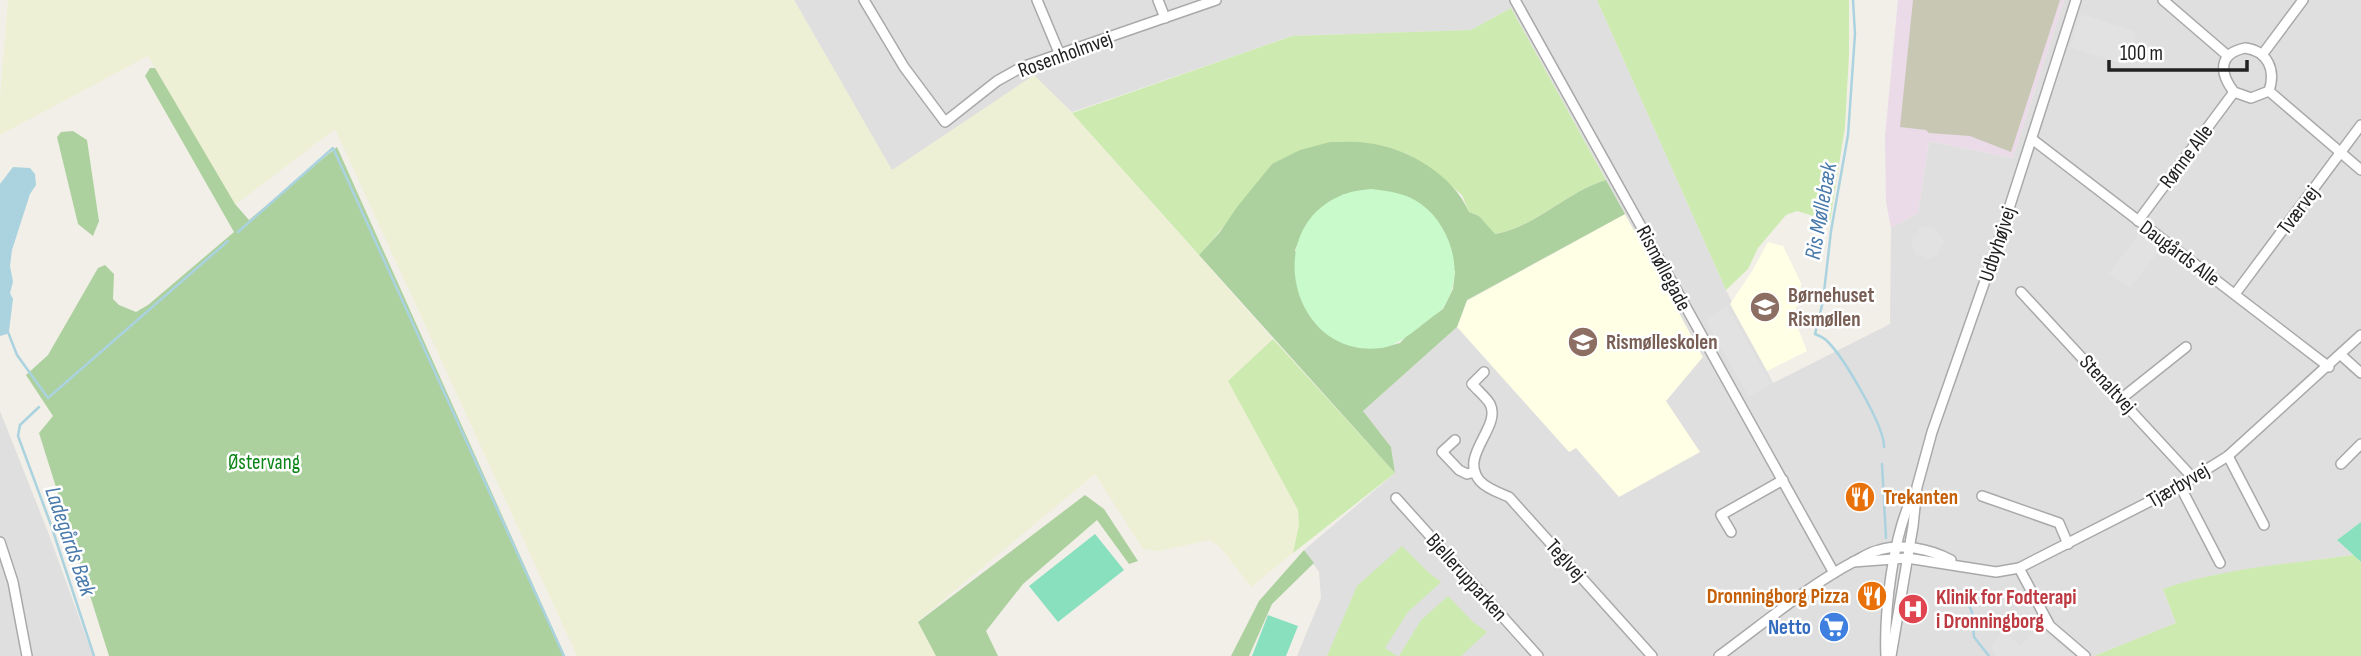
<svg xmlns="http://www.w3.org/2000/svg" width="2361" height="656" font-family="'Sofia Sans Condensed',sans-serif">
<rect width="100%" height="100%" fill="#f2efe9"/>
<g fill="#e0dfdf">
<path d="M 794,0 L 1597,0 L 1726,290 L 1773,383 L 1890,324 L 1891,228 L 1918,213 L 1929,141 L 2013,158 L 2064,0 L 2361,0 L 2361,522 L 2337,540 L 2353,555 L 2255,568 L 2163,589 L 2176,623 L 2094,656 L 1297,656 L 1321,598 L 1319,572 L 1304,550 L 1395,473 L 1391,447 L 1363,411 L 1457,327 L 1467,301 L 1625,214 L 1511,8 L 1471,30 L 1292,36 L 1072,112 L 1034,76 L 892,171 Z"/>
<path d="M 0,411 L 48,532 L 93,656 L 0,656 Z"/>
</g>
<path fill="#ebdbe8" d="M 1898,0 L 2064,0 L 2013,158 L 1929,141 L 1918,213 L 1891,228 L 1886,202 L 1885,136 Z"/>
<g fill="#ffffe5">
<path d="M 1625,214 L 1703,357 L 1666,401 L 1700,452 L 1619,497 L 1576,448 L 1569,452 L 1457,327 L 1467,301 Z"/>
<path d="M 1768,242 L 1783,246 L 1801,283 L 1800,298 L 1793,316 L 1807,351 L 1767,371 L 1730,304 L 1751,273 Z"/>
</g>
<path fill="#c7c7b4" d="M 1913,0 L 2060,0 L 2011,152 L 1970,136 L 1929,133 L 1926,130 L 1900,127 Z"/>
<path fill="#eef0d5" d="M 8,0 L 794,0 L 892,170 L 1034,75 L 1072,113 L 1273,339 L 1228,381 L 1298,510 L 1299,525 L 1293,553 L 1251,587 L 1220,547 L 1210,540 L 1159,551 L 1143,549 L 1095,474 L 918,621 L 936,656 L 577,656 L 335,129 L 235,205 L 148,56 L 0,135 L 0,96 Z"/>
<g fill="#cdebb0">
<path d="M 1597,0 L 1849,0 L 1849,54 L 1845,127 L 1830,221 L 1797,211 L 1786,215 L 1758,248 L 1748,269 L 1726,290 Z"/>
<path d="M 1511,8 L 1606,180 C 1566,192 1536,227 1494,234 L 1479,216 L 1469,212 L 1462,195 L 1434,171 L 1405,153 L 1272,164 C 1248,195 1225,227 1199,255 L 1072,113 L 1292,36 L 1471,30 Z"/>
<path d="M 1273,339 L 1395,473 L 1293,553 L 1299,525 L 1298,510 L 1228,381 Z"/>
<path d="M 1402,546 L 1428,572 L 1441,582 L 1408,612 L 1385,648 L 1397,656 L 1327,656 L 1357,586 Z"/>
<path d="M 2353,555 L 2361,562 L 2361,656 L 2094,656 L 2176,623 L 2163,589 C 2224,568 2290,564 2353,555 Z"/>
<path d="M 1448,596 L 1473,622 L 1487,632 L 1461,656 L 1399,656 L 1421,620 Z"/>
</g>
<g fill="#add19e" fill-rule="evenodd">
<path d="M 150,68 L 155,68 L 235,204 L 249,220 L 337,147 L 565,656 L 109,656 L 39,433 L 53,416 L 26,375 L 48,355 L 98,268 L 105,265 L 114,274 L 113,299 L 119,305 L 136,312 L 148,305 L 234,232 L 145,76 Z"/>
<path d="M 73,131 L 87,140 L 99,221 L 93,236 L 78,224 L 57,137 L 61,132 Z"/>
<path d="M 1330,142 C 1342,142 1356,141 1368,143 C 1408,148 1453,175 1469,212 L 1479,216 L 1495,234 C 1536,227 1566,192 1606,180 L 1625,214 L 1467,300 L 1457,327 L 1363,411 L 1391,447 L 1395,473 L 1199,255 L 1220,232 L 1237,207 L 1272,164 L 1300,150 ZM 1344,194 L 1455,271 L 1453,289 L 1443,309 L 1413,329 L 1400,343 L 1381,348 L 1356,347 L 1332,337 L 1295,250 C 1308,221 1317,210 1344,194 Z"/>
<path d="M 1085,495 L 1104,509 L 1138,561 L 1129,564 L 1097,520 L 1023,584 L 986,631 L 998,656 L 936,656 L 918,622 Z"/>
<path d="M 1304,550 L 1314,563 L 1272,604 L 1249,656 L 1231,656 L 1259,601 Z"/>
</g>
<path fill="#c8facc" d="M 1371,189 C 1389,191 1406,193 1421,204 C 1449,224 1464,269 1448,299 C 1445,305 1444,308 1439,312 C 1423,323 1400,346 1381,348 C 1291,359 1259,225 1345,194 C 1353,191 1362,190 1371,189 Z"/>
<g fill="#88e0be">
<path d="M 2361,522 L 2361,562 L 2337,540 Z"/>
<path d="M 1095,534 L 1124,570 L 1058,622 L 1029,586 Z"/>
<path d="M 1268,615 L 1298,626 L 1286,656 L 1252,656 Z"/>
</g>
<g fill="#e2e2e2">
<path d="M 2081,14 L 2136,32 L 2126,65 L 2070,47 Z"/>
<path d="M 1926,226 L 1936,229 L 1944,241 L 1938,255 L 1929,259 L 1916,254 L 1911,244 L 1913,236 L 1919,233 L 1918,229 Z"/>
<path d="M 2141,231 L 2162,247 L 2130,288 L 2109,273 Z"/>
<path d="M 1727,306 L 1771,384 L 1749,397 L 1705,319 Z"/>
<path d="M 2038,627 L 2074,656 L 1997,656 L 1991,647 L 2002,631 L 2021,646 Z"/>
</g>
<path fill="#aad3df" d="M 13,167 L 30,168 L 35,174 L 36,185 L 30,194 L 12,250 L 10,266 L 13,282 L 10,293 L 13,299 L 9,331 L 7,334 L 0,336 L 0,184 Z"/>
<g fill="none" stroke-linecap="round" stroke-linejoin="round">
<g stroke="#aad3df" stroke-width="2.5">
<path d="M 1853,0 L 1855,34 L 1848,135 L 1831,231 L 1823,301 L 1815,334 C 1820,336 1825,338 1828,342 C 1844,358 1885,427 1884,447"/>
<path d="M 238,232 L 333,148 L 564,656"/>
<path d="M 8,332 L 17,355 L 48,398 L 228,241"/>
<path d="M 39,407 L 20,425 L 18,436 L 51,525 L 94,656"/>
<path d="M 1882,464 L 1886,538"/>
<path d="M 1959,592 L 1964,594 L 1972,612 L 1974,637 L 1989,656"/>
</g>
<g stroke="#a9a9a9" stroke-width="12">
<g id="minor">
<path d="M 864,0 L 904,67 L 945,122 L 997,81 L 1022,67 L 1216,0"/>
<path d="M 1037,0 L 1060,55"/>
<path d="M 1158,0 L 1165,18"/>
<path d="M 1515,0 L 1834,573"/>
<path d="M 2163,0 L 2228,56"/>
<path d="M 2245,48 C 2268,51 2276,70 2269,91 L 2251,98 L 2234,92 C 2220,74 2217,54 2245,48 Z"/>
<path d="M 2262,55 L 2303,0"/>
<path d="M 2269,91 L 2361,170"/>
<path d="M 2032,139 L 2329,367"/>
<path d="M 2138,221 L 2234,92"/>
<path d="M 2021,292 L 2193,478"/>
<path d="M 2235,294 L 2361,125"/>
<path d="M 2341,355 L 2361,373"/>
<path d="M 1484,372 L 1472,384 C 1477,390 1486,397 1490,404 C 1502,427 1458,456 1480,481 C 1487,489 1500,493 1509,497 L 1652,656"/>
<path d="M 2122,398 L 2186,347"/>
<path d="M 1455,440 L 1442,452 L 1459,470 L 1467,474 L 1475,472"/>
<path d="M 2228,456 L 2264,525"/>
<path d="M 2341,464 L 2361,444"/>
<path d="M 2180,486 L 2220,563"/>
<path d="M 1982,496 L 2059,523 L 2068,544"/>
<path d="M 1396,498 L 1538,656"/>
<path d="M 1731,532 L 1721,515 L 1783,480"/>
<path d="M 0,542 L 13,582 L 27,656"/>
<path d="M 1853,562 L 1907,558 L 1996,572 L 2019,568 L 2180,486 L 2228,456 L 2361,335"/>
<path d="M 2019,568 L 2050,626 L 2085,656"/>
<path d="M 1719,656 C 1763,624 1806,587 1855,561 C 1863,557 1870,552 1879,550 C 1902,543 1930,549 1951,560"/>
<path d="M 1886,656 C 1884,610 1893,536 1913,495"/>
<path d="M 1891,656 L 1913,526 L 1917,487 L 1932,432 L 1995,252 L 2076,0"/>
</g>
</g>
<use href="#minor" stroke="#fff" stroke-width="9"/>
</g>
<defs>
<g id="school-disc" transform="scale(1.575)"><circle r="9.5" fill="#8d6e63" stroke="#fff"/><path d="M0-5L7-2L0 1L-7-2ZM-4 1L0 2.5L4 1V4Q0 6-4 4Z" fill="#fff"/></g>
<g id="restaurant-disc" transform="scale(1.575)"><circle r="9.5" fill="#e8710a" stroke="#fff"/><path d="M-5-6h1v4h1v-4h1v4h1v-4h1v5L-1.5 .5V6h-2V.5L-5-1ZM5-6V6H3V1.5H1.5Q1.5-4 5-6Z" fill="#fff"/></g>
<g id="hospital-disc" transform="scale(1.575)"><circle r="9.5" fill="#e0444e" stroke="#fff"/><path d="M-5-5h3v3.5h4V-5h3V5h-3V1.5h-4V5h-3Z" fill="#fff"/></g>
<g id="supermarket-disc" transform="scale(1.575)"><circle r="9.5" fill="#3f7fe0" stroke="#fff"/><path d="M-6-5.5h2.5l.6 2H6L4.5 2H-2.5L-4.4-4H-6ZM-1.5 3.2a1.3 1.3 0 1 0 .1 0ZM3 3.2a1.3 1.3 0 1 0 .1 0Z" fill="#fff"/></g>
</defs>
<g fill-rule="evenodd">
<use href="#school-disc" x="1765" y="307"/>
<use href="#school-disc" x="1583" y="342"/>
<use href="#restaurant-disc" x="1860" y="497"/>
<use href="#restaurant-disc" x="1872" y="596"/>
<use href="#hospital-disc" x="1913" y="609"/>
<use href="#supermarket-disc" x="1834" y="627"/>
</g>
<g text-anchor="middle" stroke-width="5" stroke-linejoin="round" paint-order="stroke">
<g font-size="21" fill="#222" stroke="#fff">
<text transform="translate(1065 54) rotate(-20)" y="7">Rosenholmvej</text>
<text transform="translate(2186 156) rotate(-53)" y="7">Rønne Alle</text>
<text transform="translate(2298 210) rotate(-53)" y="7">Tværvej</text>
<text transform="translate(1997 244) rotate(-72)" y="7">Udbyhøjvej</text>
<text transform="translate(2180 253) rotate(37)" y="7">Daugårds Alle</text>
<text transform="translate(1664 268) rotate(62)" y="7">Rismøllegade</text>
<text transform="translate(2108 384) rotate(47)" y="7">Stenaltvej</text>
<text transform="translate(2178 485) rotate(-30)" y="7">Tjærbyvej</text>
<text transform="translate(1566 560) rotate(48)" y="7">Teglvej</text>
<text transform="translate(1467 577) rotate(48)" y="7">Bjellerupparken</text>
</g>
<g font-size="21" font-weight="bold" fill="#785e54" stroke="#fff" text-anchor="start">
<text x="1788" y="302">Børnehuset<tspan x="1788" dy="24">Rismøllen</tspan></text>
<text x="1606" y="349">Rismølleskolen</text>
</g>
<g font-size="21" fill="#0c8416" stroke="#fff">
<text x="264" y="469">Østervang</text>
</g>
<g font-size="21" font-weight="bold" fill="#c56008" stroke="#fff" text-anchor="start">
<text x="1883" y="504">Trekanten</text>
<text x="1849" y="603" text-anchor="end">Dronningborg Pizza</text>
</g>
<g font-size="21" font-weight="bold" fill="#be3a42" stroke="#fff" text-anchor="start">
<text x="1936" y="604">Klinik for Fodterapi<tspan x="1936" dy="24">i Dronningborg</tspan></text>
</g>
<g font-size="21" font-weight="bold" fill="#366cbe" stroke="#fff" text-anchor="end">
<text x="1811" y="634">Netto</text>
</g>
<g font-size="23" font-style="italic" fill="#4a7aab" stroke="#fff">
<text transform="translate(1820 211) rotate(-80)" y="8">Ris Møllebæk</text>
<text transform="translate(71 541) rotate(71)" y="8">Ladegårds Bæk</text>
</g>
</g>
<path d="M2109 60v10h138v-10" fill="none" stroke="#222222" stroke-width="3.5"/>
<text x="2120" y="60" font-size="21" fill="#222222" stroke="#ffffff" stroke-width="5" paint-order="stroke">100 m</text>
</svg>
